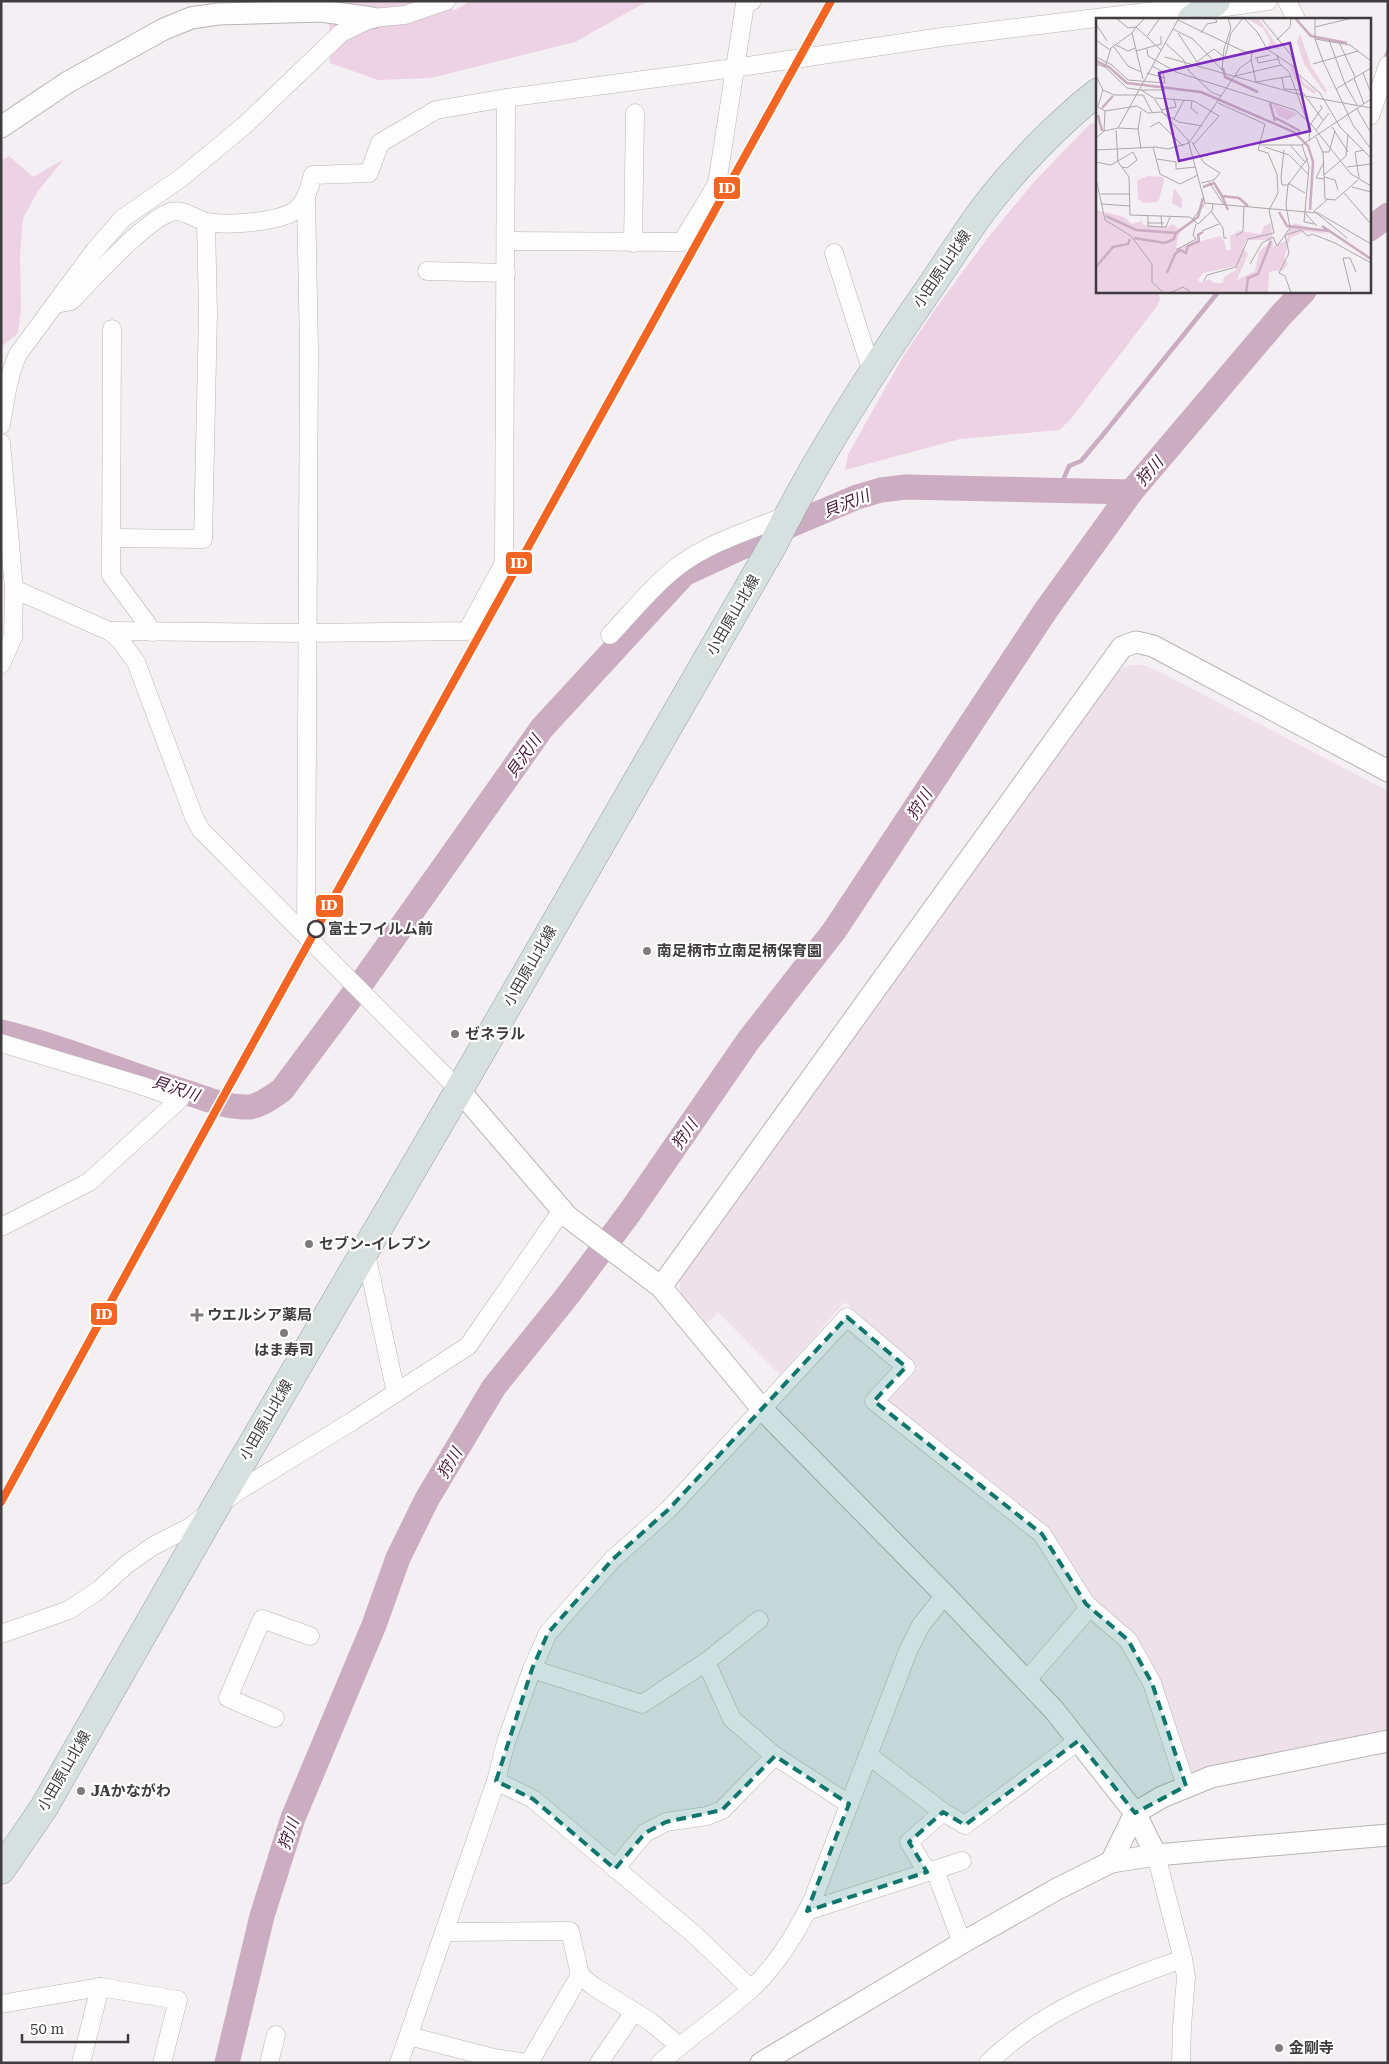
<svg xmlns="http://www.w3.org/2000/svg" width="1389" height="2064" font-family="'Roboto Serif','Noto Sans JP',serif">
<rect width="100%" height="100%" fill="#f4eff2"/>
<path fill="#eee1e9" d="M 1130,665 L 1143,665 L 1158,671 L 1388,791 L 1388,1735 L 1192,1777 L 1154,1676 L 1096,1604 L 1045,1527 L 886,1404 L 888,1395 L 916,1366 L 845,1302 L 780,1375 L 718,1312 L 703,1327 L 699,1323 L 704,1318 L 681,1295 L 679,1278 L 1119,670 Z"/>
<g fill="#ecd2e3">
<path d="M 352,1 L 408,1 L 455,10 L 471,1 L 648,1 L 575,42 L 431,78 L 378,80 L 330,63 L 329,22 Z"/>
<path d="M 1098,122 L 1098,291 L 1158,291 L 1160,299 L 1157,306 L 1070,420 L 1059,430 L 960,439 L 845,470 L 848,455 L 864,426 L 904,355 L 936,308 L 987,239 L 1033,183 L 1090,124 Z"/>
<path d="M 9,156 L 33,177 L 64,159 L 38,191 L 23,218 L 20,255 L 21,309 L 18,333 L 1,347 L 1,161 Z"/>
</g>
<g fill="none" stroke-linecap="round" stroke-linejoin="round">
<g stroke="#cbacc0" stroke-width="4.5">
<path d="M 1384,62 L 1388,52"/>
<path d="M 1059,490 L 1069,466 L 1081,461 L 1102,436 L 1219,291"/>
</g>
<g stroke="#cbacc0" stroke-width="25">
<path d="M 1370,229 L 1388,215"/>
<path d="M 1,1032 C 63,1047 122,1072 182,1091 C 202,1097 224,1107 245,1107 C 258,1108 272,1097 282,1090 L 363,981 L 542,728 L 684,574 L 779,530 L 857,497 L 881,490 L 906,487 L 1131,492"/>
<path d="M 227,2063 L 262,1916 L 293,1818 L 374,1625 L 398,1558 L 427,1499 L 494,1387 L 568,1295 L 630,1212 L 748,1041 L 834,931 L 1046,610 L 1131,492 L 1282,314 L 1304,291"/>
</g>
<g stroke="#b8b4b6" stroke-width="19">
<g id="minor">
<path d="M 1287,1 L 1296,19"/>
<path d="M 1370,116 L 1388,65"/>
<path d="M 506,241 L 682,242 L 717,184 L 745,4 L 752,1"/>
<path d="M 633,243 L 635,113"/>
<path d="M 834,253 L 872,372"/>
<path d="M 427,271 L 506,273"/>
<path d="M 56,304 L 71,301 C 94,278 143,222 171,212 C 184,208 195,220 207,222 C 228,226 275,222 293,212 C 306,204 309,188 313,175 L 369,173 L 380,143 L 436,110 L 506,98 L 734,68 L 942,37 L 1178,8 L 1204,10 L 1268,1"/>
<path d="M 112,329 L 111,575 L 153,632"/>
<path d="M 1,425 C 5,401 8,376 18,354 L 95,250 L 123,218 L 181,178 L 245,125 L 341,33 L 372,18 L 405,15 L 446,1"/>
<path d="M 1,443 L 14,589 L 13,637 L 1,664"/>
<path d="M 111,538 L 203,539 L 208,313 L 206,222"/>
<path d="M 14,589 L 109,631 L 120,640 L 136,662 L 194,817 L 201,830 L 459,1090"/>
<path d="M 109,631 L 307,633 L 467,631 L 504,563 L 506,98"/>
<path d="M 610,635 C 632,612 652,586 677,567 C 709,542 751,530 788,515"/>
<path d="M 306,933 L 309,348 L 306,198"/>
<path d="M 1,1043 L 140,1085 L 180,1099 L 89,1182 L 1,1227"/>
<path d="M 365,1249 L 396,1393"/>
<path d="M 1,1634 L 69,1610 L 100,1589 L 126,1565 L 153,1546 L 190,1527 L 238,1491 L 351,1422 L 468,1346 L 562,1210"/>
<path d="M 706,1662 L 732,1719 L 775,1756 L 849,1804"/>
<path d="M 532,1669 L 642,1704 L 706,1662 L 759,1620"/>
<path d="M 1026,1681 L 1090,1607"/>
<path d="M 275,1718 L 228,1698 L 262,1619 L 310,1636"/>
<path d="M 868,1755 L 943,1812"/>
<path d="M 496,1781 L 533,1799 L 696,1936 L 751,1989"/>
<path d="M 1156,1855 L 1183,1959 L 1186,1977 L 1182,2026 L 1181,2063"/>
<path d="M 615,1869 L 645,1833 L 666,1822 L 707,1816 L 722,1810 L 775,1756"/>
<path d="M 935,1870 L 962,1943"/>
<path d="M 927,1872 L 909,1842 L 943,1812 L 965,1825 L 1078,1741"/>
<path d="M 807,1911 L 962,1861"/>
<path d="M 445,1932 L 570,1931 L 580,1975 L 529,2063"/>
<path d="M 580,1975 L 593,1986 L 651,2022 L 679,2046"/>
<path d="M 1,2004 L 100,1987 L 178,2000 L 162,2063"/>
<path d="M 409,2036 L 494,2058 L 528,2063"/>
<path d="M 81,2063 L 100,1987"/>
<path d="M 269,2063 L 276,2035"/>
<path d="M 399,2063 L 496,1781 L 506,1742 L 532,1669 L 548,1633 L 613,1559 L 669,1509 L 847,1317 L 906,1367 L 874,1401 L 1042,1534 L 1086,1604 L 1128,1640 L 1152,1683 L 1186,1786"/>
<path d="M 599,2063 L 634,2012"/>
<path d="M 660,2063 C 689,2037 721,2016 750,1990 C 777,1966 797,1932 813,1899 L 908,1651 L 921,1625 L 945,1595"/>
<path d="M 988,2063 C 1042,2010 1113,1983 1183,1959"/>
</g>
</g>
<g stroke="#b8b4b6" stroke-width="23">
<g id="tertiary">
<path d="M 1,127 L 68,82 L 164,29 L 191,18 L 218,14 L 321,11 L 372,18"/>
<path d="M 459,1090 L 568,1217 L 661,1287 L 763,1410 L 945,1595 L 1054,1710 L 1135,1813 L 1156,1855"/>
<path d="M 661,1287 L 1122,647 L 1136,642 L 1153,646 L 1388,771"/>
<path d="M 1111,1862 L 1135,1813 L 1162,1797 L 1211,1777 L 1388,1741"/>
<path d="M 761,2063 L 962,1943 L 1057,1889 L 1111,1862 L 1156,1855 L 1388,1835"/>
</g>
</g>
<g stroke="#90a0a0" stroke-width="29">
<g id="primary">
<path d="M 1192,19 L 1216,1"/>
<path d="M 1,1870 L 43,1809 L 215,1508 L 459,1090 L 773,545 C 815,460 867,379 920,302 C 941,272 960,241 982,211 C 1011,172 1059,122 1098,92"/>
</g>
</g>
<use href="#minor" stroke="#fdfdfd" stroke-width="18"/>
<use href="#tertiary" stroke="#fdfdfd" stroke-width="21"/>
<use href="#primary" stroke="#d6e1df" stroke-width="28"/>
<g stroke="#fff" stroke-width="11">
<path id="rail-1" d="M 1,1502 L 227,1090 L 831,1"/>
</g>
<use href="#rail-1" stroke="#f26522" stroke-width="8"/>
</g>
<path fill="#0f766e" fill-opacity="0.2" stroke="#0f766e" stroke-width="4" stroke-dasharray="10 6" stroke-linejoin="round" d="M 847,1317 L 906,1367 L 874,1401 L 1042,1534 L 1086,1604 L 1128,1640 L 1152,1683 L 1186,1786 L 1135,1813 L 1078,1741 L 965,1825 L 943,1812 L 909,1842 L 927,1872 L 807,1911 L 849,1804 L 775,1756 L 722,1810 L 666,1822 L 645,1833 L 615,1869 L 533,1799 L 496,1781 L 532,1669 L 548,1633 L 613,1559 L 669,1509 Z"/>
<circle fill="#fff" stroke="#3f3b3e" stroke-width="2.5" cx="316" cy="929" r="8"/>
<g fill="#7e7a7d" stroke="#fff" stroke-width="2">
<circle cx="647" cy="951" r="5"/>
<circle cx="455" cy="1034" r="5"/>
<circle cx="309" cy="1244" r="5"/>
<path d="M194.5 1307.5h5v5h5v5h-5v5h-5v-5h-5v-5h5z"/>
<circle cx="284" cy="1333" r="5"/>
<circle cx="81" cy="1791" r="5"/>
<circle cx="1279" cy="2048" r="5"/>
</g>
<g text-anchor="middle" stroke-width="4.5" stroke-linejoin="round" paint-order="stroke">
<g font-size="15" fill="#3f3b3e" stroke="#fff">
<text transform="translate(942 269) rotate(-56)" y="5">小田原山北線</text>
<text transform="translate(733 615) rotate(-60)" y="5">小田原山北線</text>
<text transform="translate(530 966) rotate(-60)" y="5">小田原山北線</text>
<text transform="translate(266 1420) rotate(-60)" y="5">小田原山北線</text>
<text transform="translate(64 1771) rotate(-60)" y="5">小田原山北線</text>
</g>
<g font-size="15" font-weight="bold" fill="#3f3b3e" stroke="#fff" text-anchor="start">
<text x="328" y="934">富士フイルム前</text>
</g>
<g font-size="15" font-weight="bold" fill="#3f3b3e" stroke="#fff" text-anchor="start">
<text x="657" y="956">南足柄市立南足柄保育園</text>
<text x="465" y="1039">ゼネラル</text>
<text x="319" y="1249">セブン-イレブン</text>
<text x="207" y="1320">ウエルシア薬局</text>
<text x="284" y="1355" text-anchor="middle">はま寿司</text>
<text x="91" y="1796">JAかながわ</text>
<text x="1289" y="2053">金剛寺</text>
</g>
<g font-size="16" font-style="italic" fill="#4a173b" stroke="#fff">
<text transform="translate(1149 471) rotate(-49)" y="6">狩川</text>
<text transform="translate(846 503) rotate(-21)" y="6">貝沢川</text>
<text transform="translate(523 756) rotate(-55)" y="6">貝沢川</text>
<text transform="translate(919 804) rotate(-57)" y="6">狩川</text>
<text transform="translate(176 1088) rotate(18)" y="6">貝沢川</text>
<text transform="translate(684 1134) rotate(-55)" y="6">狩川</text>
<text transform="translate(449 1463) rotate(-59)" y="6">狩川</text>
<text transform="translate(288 1834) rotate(-71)" y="6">狩川</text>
</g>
</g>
<g transform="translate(1096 18)">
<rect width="275" height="275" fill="#f4eff2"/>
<path d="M 150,0 L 162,0 L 184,31 L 172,30 L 174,23 L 167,10 ZM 204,16 L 215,48 L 231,73 L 229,74 L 231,78 L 208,46 L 201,24 ZM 197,46 L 208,65 L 220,73 L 218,76 L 199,62 L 194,50 ZM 176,85 L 202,96 L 191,102 L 182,98 ZM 51,158 L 67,159 L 68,163 L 63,182 L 60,184 L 47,185 L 42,181 L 41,163 ZM 78,170 L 86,181 L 86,191 L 76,185 ZM 0,192 L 28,199 L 36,206 L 46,203 L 47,207 L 72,209 L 77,206 L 83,211 L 90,206 L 82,218 L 80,230 L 124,218 L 128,222 L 130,232 L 135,232 L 134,218 L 143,213 L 165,216 L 168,208 L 175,205 L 177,229 L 191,222 L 193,210 L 199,205 L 233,216 L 209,213 L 194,220 L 188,240 L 192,246 L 187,252 L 173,254 L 172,275 L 0,275 ZM 150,222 L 172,222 L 173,225 L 163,234 L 159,253 L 141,262 L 152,236 L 147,230 ZM 139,248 L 140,252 L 128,259 L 127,265 L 118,265 L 113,261 L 105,265 L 102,262 L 107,255 Z" fill="#ecd2e3" fill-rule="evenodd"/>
<path fill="none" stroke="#cbacc0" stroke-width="2.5" d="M 199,0 L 215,18 L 251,25M 0,43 L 13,49 L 31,65 L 105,74 L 198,114 L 212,128 L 217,144 L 214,192M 127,50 L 129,59 L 162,74M 174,85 L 179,103M 6,90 L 17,78M 2,97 L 6,113M 178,99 L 204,113M 107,169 L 118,165 L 126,178 L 143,180 L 152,188M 126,178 L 132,192M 183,194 L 191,208 L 233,213M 10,198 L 40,212 L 80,215 L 78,221 L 69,225 L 38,220M 226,208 L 275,241M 80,215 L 102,199 L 107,180M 0,249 L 17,229 L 32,226 L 34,221M 71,255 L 79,236 L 84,232 L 90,235 L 92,228 L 103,223 L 102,217 L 107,214M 150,275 L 152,260 L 162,256 L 175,223"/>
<path fill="none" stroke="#aca7aa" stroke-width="1" d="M 20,0 L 32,10 L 40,9 L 49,0M 148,0 L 162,15 L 171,31M 165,0 L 195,37 L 202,56 L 224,75 L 244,109 L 275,140M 219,0 L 219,21 L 227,43 L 257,107 L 275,131M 82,2 L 149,34 L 171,31 L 198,49M 0,6 L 11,23M 219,9 L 256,0M 77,11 L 97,21 L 126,52 L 128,31 L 135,10 L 132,0M 36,15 L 47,61M 82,15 L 101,44 L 118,31 L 127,38M 105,15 L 111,6 L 121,4 L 119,0M 51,18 L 64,0M 219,21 L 254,27 L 275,43M 0,22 L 14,32M 181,22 L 194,9 L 195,0M 233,22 L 249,66 L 261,87M 243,24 L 259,59M 69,25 L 87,41 L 93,53 L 115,74 L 125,78M 20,27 L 32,33 L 39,30M 18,29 L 32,48 L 45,54M 51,31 L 52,38 L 59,42M 40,33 L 65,26 L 65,18M 181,37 L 184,46 L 193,54 L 210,100M 0,39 L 16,47 L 32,62 L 69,65 L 67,54 L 56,48M 69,39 L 209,78 L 275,90M 129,39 L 135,15 L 147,0M 159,40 L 174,37M 161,40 L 162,45 L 182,41M 155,41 L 160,64 L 195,58M 59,42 L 80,54 L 199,92 L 215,106 L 255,156 L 275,168M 0,46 L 9,49 L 31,70 L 45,72 L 58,80 L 68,96 L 92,122 L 109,185 L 222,195 L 275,226M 10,46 L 15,30 L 36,15 L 40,9 L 65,32M 217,46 L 262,33M 51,55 L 69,60M 267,55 L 275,75M 0,58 L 7,72 L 2,88M 139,58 L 185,47M 186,60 L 188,71 L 204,72 L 209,77M 258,60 L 268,86M 240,71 L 275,50M 7,72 L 18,77 L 47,77 L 56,94M 45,72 L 69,72M 210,79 L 227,102M 59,80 L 98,83 L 123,98 L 98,126M 96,83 L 95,90 L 102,96M 0,88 L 9,93 L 41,88 L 52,95 L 65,94 L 83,104 L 106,108M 261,91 L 275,115M 65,92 L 80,89 L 78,81M 78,101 L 88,82M 54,109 L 63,104 L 87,128M 236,109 L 252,134M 22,110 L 42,111M 20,112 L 22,144 L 33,159 L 34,197 L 94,199 L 102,206 L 116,193 L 117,186M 220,112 L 233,95M 8,113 L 9,93M 220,119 L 227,135 L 229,181 L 239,182 L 262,162M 0,120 L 8,113 L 22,110 L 83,0M 213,123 L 214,107 L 226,90 L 224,87M 96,124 L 108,145 L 124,155 L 118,162 L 105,165M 164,127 L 206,127 L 275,81M 194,127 L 209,144M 206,127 L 213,149 L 208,204 L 218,206M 57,129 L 64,156 L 84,166 L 102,157M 169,129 L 193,137 L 212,156M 45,131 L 42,111 L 45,93M 0,132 L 60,129 L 72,131 L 93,125 L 144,50 L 155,42 L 156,34M 188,132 L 185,159 L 186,167 L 192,167M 227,134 L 233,134 L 239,113M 61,141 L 80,144 L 80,151 L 100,149M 0,144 L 15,147 L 37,134M 26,149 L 31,150 L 41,142 L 37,134M 251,149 L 275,146M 228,157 L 250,138 L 252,116M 228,159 L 239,162 L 242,172M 0,160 L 9,202 L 35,218 L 56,246 L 56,264 L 68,275M 263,160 L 259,134 L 268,132M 228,161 L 220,160 L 228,144M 113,164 L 128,187M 192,165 L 209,175M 256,169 L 275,174M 248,175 L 275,206M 5,176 L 34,176M 232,181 L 218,193 L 251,220M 6,186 L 34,188M 115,193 L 127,210 L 128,220 L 131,220M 209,195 L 221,208M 52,197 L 52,205 L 68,205M 65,198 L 66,209 L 70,209 L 74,199M 96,202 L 109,185M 52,205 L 52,208 L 66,209M 106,213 L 123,206M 190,217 L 205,212 L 212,218 L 216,216 L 239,225 L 275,245M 140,218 L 147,213 L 148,189M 80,232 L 100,221 L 97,217 L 100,206M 154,246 L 166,225 L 177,219 L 181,228 L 189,217M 108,263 L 111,257 L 140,249 L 152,221 L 178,215 L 173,192 L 182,175 L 181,156 L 172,135 L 162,132 L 169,106 L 122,85M 255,273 L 247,240 L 254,240 L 260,254M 74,275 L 87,269 L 96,275M 195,275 L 189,258 L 183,255 L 193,235 L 189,217 L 194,210 L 190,187 L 192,167 L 212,140"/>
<path fill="#7b2cbf" fill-opacity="0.15" stroke="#7b2cbf" stroke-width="2.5" d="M 194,25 L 214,113 L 83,143 L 63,55 Z"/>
<rect width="275" height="275" fill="none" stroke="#3f3b3e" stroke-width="2.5"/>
</g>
<g stroke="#fff" stroke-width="2">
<rect x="713" y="176" width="28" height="24" rx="5" fill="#f26522"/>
<rect x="505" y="551" width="28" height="24" rx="5" fill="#f26522"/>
<rect x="315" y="894" width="29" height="24" rx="5" fill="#f26522"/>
<rect x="90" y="1302" width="28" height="24" rx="5" fill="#f26522"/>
</g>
<g font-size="14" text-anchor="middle" font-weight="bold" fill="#fff">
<text x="727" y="193">ID</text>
<text x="519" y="568">ID</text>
<text x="329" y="910">ID</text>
<text x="104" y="1319">ID</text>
</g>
<rect width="1389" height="2064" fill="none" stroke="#3f3b3e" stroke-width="5"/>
<path d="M22 2034v8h106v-8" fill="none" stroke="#3f3b3e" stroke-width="2.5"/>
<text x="30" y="2034" font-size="15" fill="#3f3b3e" stroke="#ffffff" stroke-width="4" paint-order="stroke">50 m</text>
</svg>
